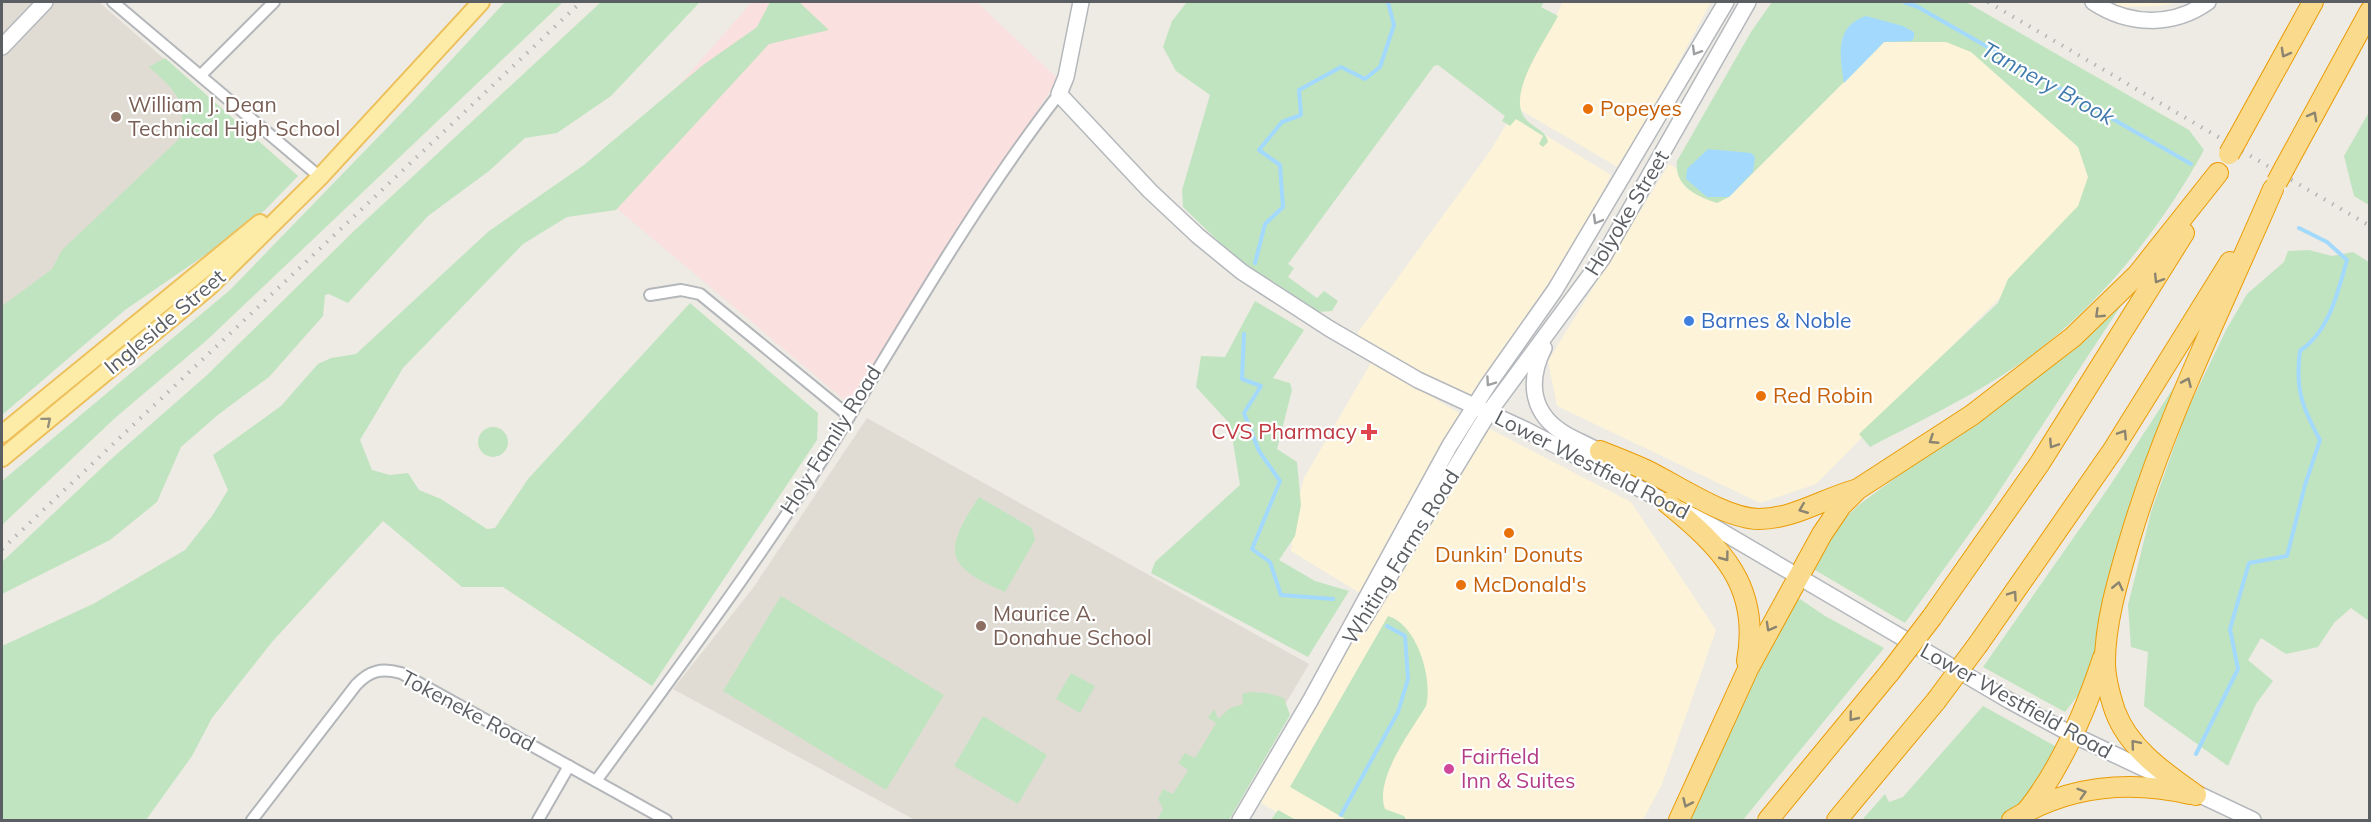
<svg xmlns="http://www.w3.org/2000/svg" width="2371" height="822" font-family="Mulish,sans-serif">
<rect width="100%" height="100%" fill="#edebe3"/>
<g fill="#fdf3d8">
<path d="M 1563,2 L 1711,2 L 1621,169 L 1510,104 Z"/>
<path d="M 2111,2 L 2182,2 L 2160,6 L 2119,7 Z"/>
<path d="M 1879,29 L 1967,41 L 2116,180 L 1816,484 L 1760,503 L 1557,406 L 1548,361 L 1669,164 L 1716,192 Z"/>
<path d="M 1512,115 L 1611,175 L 1578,241 L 1469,397 L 1419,376 L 1354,338 L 1490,151 Z"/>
<path d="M 1372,361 L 1459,413 L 1631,502 L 1716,630 L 1662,784 L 1643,820 L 1289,820 L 1258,801 L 1376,603 L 1291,551 L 1296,508 L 1304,478 Z"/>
</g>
<g fill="#e0dcd4">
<path d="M 2,2 L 99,2 L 298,176 L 248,217 L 2,339 Z"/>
<path d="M 867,418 L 1309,664 L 1217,820 L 915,820 L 673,689 L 753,588 Z"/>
</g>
<path fill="#fae0df" d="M 752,2 L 977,2 L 1058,79 L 848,403 L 590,186 Z"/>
<g fill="#c1e4c0">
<path d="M 505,2 L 563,2 L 207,340 L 115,418 L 2,525 L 2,481 L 230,290 L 415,99 Z"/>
<path d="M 601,2 L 700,2 L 611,96 L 557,133 L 525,138 L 489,171 L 428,216 L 348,303 L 329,294 L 325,295 L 323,316 L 269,377 L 219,414 L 181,447 L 157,502 L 110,540 L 2,594 L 2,562 L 109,461 L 206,376 L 354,231 Z"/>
<path d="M 770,2 L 799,2 L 829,30 L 769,44 L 616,210 L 567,217 L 523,244 L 403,368 L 360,440 L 372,470 L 390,475 L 408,473 L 419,490 L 441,499 L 487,529 L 495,528 L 528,479 L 690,303 L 818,413 L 817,440 L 652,686 L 503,587 L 462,587 L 383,521 L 272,642 L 212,718 L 192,756 L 146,820 L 2,820 L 2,646 L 93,604 L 185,550 L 212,516 L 228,490 L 213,455 L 281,406 L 318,364 L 331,358 L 356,354 L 489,231 L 584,165 L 703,65 L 757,27 Z"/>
<path d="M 1187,2 L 1544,2 L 1541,7 L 1558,16 C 1546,40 1509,90 1523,115 C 1529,127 1546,129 1548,142 L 1543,147 L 1539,144 L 1543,136 L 1516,119 L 1510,126 L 1502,121 L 1505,116 L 1438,65 L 1434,66 L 1288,264 L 1294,268 L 1288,277 L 1317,298 L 1324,291 L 1338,301 L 1332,311 L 1317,312 L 1243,265 L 1183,207 L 1182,190 L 1210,95 L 1176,71 L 1163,47 L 1172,21 Z"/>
<path d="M 1772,2 L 1966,2 L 2189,130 L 2204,150 C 2161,228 2101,304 2029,357 C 1980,393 1923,419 1870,447 L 1859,434 L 1998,303 L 2008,279 L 2078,206 L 2088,177 L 2078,147 L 1971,52 L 1946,42 L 1884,42 L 1729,197 L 1717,203 C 1696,196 1674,186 1677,161 L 1751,32 Z"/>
<path d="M 165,58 L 298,176 L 265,210 L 211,251 L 125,310 L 2,415 L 2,306 L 52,269 L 62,250 L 179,139 C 189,103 175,90 149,67 Z"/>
<path d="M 2369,112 L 2369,205 L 2354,196 L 2344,156 Z"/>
<path d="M 2309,250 L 2332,256 L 2353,252 L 2369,262 L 2369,621 L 2351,608 L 2334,623 L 2318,647 L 2286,654 L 2261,638 L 2248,660 L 2273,681 L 2256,704 L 2228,766 L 2144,706 L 2148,652 L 2131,647 L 2128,605 L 2134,581 L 2151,512 L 2186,413 L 2226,330 L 2247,294 L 2284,262 L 2288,251 Z"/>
<path d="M 1255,301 L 1304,330 L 1273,378 L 1290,383 L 1292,390 L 1277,449 L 1297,462 L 1301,505 L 1295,536 L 1279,560 L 1315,581 L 1349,591 L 1308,657 L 1151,573 L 1155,562 L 1240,485 L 1230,424 L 1196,387 L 1201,356 L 1225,357 Z"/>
<path d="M 2124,301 L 1990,505 L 1905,623 L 1815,570 C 1816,549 1845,517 1860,504 L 2066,352 Z"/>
<path d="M 2185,370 L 2090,673 L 2083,689 L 2065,712 L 1983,667 L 2109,487 Z"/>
<circle cx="493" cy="442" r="15"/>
<path d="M 979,497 L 1032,528 L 1035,540 L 1005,592 C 944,566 943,551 979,497 Z"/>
<path d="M 781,596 L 944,695 L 886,790 L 723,691 Z"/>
<path d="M 1800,599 L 1825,616 L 1884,648 L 1743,820 L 1686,820 L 1759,659 L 1791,604 Z"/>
<path d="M 1388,616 C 1418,625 1433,680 1426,706 C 1411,731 1374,779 1385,809 L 1404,816 L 1406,820 L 1347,820 L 1290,787 Z"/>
<path d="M 1071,673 L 1095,686 L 1080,713 L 1056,699 Z"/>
<path d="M 1250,692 L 1267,693 L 1284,698 L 1290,715 L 1229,820 L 1157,820 L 1163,809 L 1158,799 L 1163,789 L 1173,794 L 1188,770 L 1178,763 L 1185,753 L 1195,758 L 1216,723 L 1208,718 L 1214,709 L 1218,719 L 1230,708 L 1243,704 L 1242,694 Z"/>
<path d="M 1983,706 L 2057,747 C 2044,774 2027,803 2002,820 L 1862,820 L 1885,794 L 1889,802 L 1903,797 Z"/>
<path d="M 983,716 L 1047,755 L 1018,804 L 954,766 Z"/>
<path d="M 1278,810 L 1296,820 L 1271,820 Z"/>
</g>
<g fill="#a3d9fd">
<path d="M 1866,16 L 1903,26 L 1914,32 L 1914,38 L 1911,41 L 1884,42 L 1844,83 C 1840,56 1834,26 1866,16 Z"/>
<path d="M 1708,149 L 1751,153 L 1755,157 L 1753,172 L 1729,197 L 1707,197 L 1686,179 L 1687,169 Z"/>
</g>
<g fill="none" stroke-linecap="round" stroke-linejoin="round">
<g stroke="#a3d9fd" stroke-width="4">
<path d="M 1904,2 L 1918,7 L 2191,164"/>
<path d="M 1255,263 L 1265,224 L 1283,207 L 1280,165 L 1259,150 L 1282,122 L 1301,115 L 1299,90 L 1341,67 L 1365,79 L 1380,67 L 1394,25 L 1388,2"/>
<path d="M 1244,334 L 1242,379 L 1261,386 L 1244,413 L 1259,451 L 1280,481 L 1252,549 L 1270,562 L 1281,595 L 1333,599"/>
<path d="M 2196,754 L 2238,669 L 2230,629 L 2249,563 L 2287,556 L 2305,485 L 2320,440 C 2302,407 2295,389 2300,351 C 2330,330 2337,294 2347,260 L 2327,242 L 2299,228"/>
<path d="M 1341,815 L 1398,712 L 1408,679 L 1405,636 L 1387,626"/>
</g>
<g stroke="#b3b6ba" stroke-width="14">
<g id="street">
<path d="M 113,2 L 320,177"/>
<path d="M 202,74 L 274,2"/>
<path d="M 650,295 L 681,290 L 700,294 L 849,416"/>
<path d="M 596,781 C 683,662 772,543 849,417 C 916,307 980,196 1059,94"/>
<path d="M 252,820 L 356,685 C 370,670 382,668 401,673 L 666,820"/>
<path d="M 538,820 L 569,766"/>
</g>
</g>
<g stroke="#b4b8bd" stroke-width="18">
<g id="secondary">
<path d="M 1081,2 L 1066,77 L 1059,94 L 1150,191 L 1198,236 L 1242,272 L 1330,329 L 1418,380 L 1526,430 L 1714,527 L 2010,701 L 2071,734 L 2253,820"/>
<path d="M 2093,2 C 2129,26 2173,27 2208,2"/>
<path d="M 2,47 L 45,2"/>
<path d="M 1544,348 C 1527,382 1531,415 1567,435 C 1581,443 1596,447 1607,459"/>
<path d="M 1360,625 L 1489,412 L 1602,259 L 1748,2"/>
<path d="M 1240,820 L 1310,701 L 1450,445 L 1488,385 L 1555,290 L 1726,2"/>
</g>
</g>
<g stroke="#edc05c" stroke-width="20">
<g id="primary">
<path d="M 2,434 L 260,223"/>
<path d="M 2,458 L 210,286 L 320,177 L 481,2"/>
</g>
</g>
<g stroke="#ea9b06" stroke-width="22">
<g id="highway">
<path d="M 2238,138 L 2313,2"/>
<path d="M 2285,167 L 2370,11"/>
<path d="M 1600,451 C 1615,457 1631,463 1646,470 C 1677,485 1726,519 1759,519 C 1793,519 1823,499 1855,490"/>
<path d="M 1667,503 C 1721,547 1761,586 1747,661"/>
<path d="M 1932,617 L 2040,463 L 2184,233"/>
<path d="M 1979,643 L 2113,450 L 2230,262"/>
<path d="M 2196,795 C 2165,773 2129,749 2115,711 C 2110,696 2105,678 2105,662 C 2105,623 2118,580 2129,542 C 2165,420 2223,306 2273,189"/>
<path d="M 2026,812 C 2060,770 2086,709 2103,658"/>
<path d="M 1679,820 L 1748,669 L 1822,534 L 1841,506 L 1858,489 L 1972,415 L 2073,337 L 2137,275 L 2218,173"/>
<path d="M 1768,820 L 1890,672"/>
<path d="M 1837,820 L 1936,701"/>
<path d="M 2012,820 C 2067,786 2129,780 2190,794"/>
</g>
</g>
<use href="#street" stroke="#fff" stroke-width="10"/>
<use href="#secondary" stroke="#fff" stroke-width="15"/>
<use href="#primary" stroke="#fdeca8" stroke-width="16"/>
<use href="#highway" stroke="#fadb8d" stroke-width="20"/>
<g stroke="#b3b4b4" stroke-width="4" stroke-dasharray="1.5 8" stroke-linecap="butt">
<path d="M 1988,2 L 2370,226"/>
<path d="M 2,549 L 581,2"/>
</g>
<g stroke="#ea9b06" stroke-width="22" stroke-linecap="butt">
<g id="highway-bridge">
<path d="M 2229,154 L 2238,138"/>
<path d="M 2277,182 L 2285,167"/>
<path d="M 1890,672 L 1932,617"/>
<path d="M 1936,701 L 1979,643"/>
</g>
</g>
<use href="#highway-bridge" stroke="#fadb8d" stroke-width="20"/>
</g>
<defs><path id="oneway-chevron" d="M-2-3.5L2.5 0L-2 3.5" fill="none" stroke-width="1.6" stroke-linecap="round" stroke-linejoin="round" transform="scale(1.5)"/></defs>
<g stroke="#9d9fa1">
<use href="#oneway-chevron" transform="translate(1696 51) rotate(121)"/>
<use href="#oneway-chevron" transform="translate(1597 220) rotate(120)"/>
<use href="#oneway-chevron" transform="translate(1490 382) rotate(125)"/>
</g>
<g stroke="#8b8470">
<use href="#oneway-chevron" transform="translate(2285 53) rotate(119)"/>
<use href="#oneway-chevron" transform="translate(2313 116) rotate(-61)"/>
<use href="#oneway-chevron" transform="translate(2158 279) rotate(122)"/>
<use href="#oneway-chevron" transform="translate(2099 314) rotate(136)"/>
<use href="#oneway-chevron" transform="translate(2187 382) rotate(-66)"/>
<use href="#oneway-chevron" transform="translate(2123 434) rotate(-57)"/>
<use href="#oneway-chevron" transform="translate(1933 440) rotate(147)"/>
<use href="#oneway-chevron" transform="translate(2053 444) rotate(123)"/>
<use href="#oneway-chevron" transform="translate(1803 509) rotate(158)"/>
<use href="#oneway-chevron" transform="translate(1725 557) rotate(53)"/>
<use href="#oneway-chevron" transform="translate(2118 586) rotate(-77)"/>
<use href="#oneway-chevron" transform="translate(2013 595) rotate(-55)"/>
<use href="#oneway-chevron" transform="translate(1770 627) rotate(119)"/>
<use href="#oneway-chevron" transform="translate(1853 717) rotate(129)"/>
<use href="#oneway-chevron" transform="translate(2135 744) rotate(-130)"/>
<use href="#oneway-chevron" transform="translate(2082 793) rotate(-17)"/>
<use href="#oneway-chevron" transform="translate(1687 803) rotate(114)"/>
</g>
<use stroke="#94907b" href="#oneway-chevron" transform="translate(47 421) rotate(-40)"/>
<g fill="#e8710a" stroke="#fff" stroke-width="2">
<circle cx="1588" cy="109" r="6"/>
<circle cx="1761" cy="396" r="6"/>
<circle cx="1509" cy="533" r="6"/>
<circle cx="1461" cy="585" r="6"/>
</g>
<g fill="#8d6e63" stroke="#fff" stroke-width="2">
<circle cx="116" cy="117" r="6"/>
<circle cx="981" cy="626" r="6"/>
</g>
<circle fill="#3f7fe0" stroke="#fff" stroke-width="2" cx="1689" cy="321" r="6"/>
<path fill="#e0444e" stroke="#fff" stroke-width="2" d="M1366 423h6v6h6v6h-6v6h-6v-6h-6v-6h6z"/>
<circle fill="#d1479c" stroke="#fff" stroke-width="2" cx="1449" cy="769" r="6"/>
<g text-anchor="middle" stroke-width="4.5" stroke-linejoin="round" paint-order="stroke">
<g font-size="21" fill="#785e54" stroke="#fff" text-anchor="start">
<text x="128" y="112">William J. Dean<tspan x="128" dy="24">Technical High School</tspan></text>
<text x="993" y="621">Maurice A.<tspan x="993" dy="24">Donahue School</tspan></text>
</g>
<g font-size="21" fill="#c56008" stroke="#fff" text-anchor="start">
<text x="1600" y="116">Popeyes</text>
<text x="1773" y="403">Red Robin</text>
<text x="1509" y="562" text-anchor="middle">Dunkin' Donuts</text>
<text x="1473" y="592">McDonald's</text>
</g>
<g font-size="21" fill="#5b5f63" stroke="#fff">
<text transform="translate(1627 213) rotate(-59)" y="7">Holyoke Street</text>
<text transform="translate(165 322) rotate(-40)" y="7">Ingleside Street</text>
<text transform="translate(831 440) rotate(-58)" y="7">Holy Family Road</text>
<text transform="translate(1592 465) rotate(27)" y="7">Lower Westfield Road</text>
<text transform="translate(1401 557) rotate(-58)" y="7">Whiting Farms Road</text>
<text transform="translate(2016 701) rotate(29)" y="7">Lower Westfield Road</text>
<text transform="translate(468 711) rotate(28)" y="7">Tokeneke Road</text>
</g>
<g font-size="21" fill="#366cbe" stroke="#fff" text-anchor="start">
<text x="1701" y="328">Barnes &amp; Noble</text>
</g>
<g font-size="21" fill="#be3a42" stroke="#fff" text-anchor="end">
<text x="1357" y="439">CVS Pharmacy</text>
</g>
<g font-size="21" fill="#b23c85" stroke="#fff" text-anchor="start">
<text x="1461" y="764">Fairfield<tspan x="1461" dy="24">Inn &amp; Suites</tspan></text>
</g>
<g font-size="22" font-style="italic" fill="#417aae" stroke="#fff">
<text transform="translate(2048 83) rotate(29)" y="8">Tannery Brook</text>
</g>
</g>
<rect width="2371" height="822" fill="none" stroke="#5b5f63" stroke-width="6"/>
</svg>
